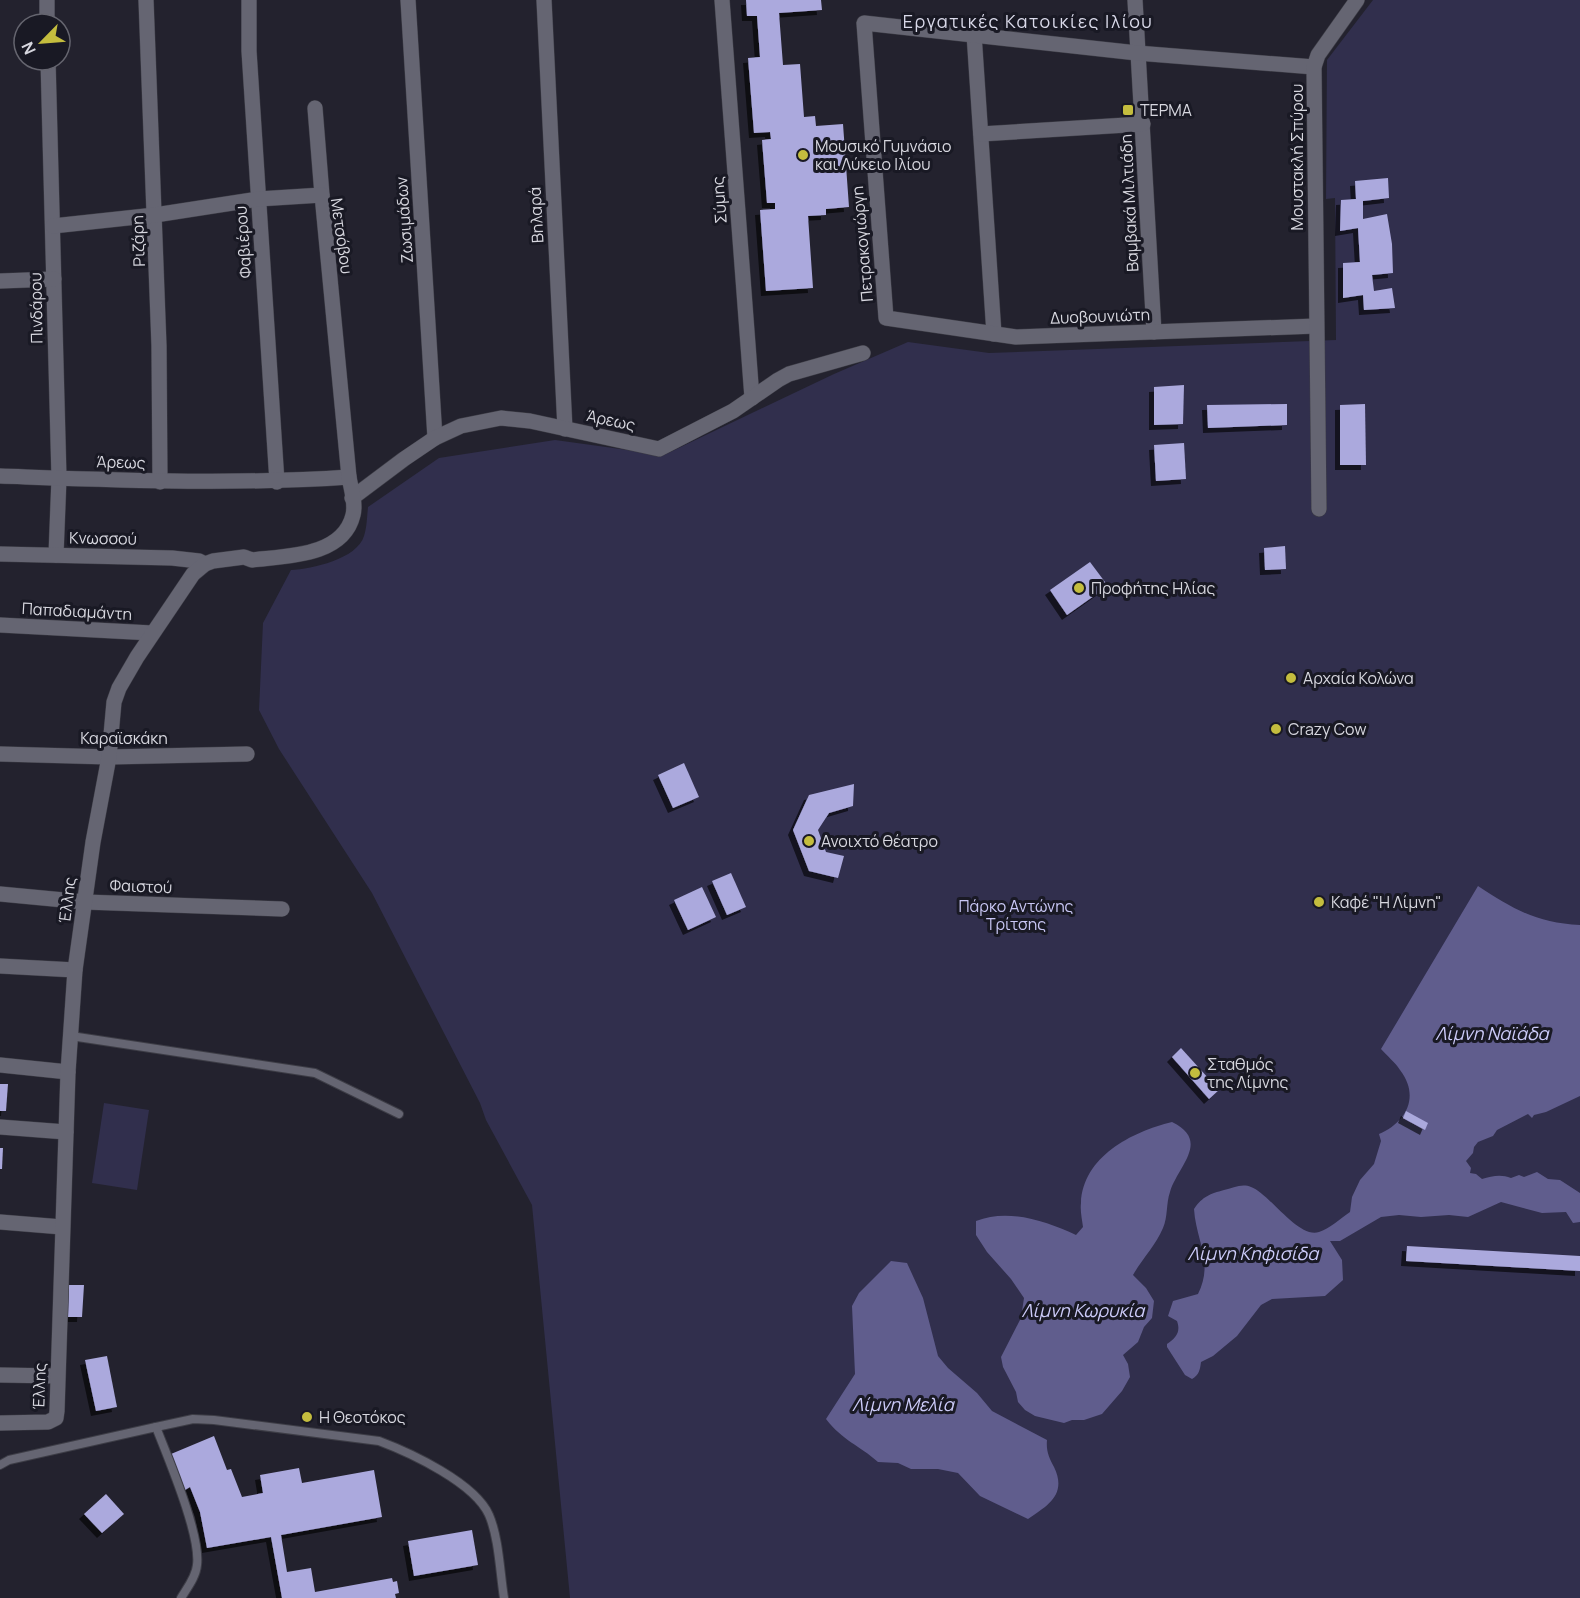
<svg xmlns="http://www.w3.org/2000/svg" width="1580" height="1598" font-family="Manrope,sans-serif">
<defs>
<filter id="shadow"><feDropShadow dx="-5" dy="5" stdDeviation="0" flood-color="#0009"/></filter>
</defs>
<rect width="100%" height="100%" fill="#23222e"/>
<g fill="#312f4d">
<path d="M 1373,0 L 1580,0 L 1580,1598 L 570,1598 L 532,1205 L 486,1120 L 480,1103 L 372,893 L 279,749 L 259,710 L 263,623 L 291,570 C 312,569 357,559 364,536 C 367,527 367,516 368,507 L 439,458 L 555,440 L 664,455 L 834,374 L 908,342 L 989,353 L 1336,340 L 1335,198 L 1326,199 L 1327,60 Z"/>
<path d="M 104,1103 L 149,1110 L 137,1190 L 92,1183 Z"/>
</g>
<g fill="#605d8d">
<path d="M 1478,886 C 1513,909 1537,923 1580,925 L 1580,1096 L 1546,1112 L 1534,1115 L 1532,1118 L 1528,1114 L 1497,1130 L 1493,1136 L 1478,1142 L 1474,1147 L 1473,1153 L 1466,1161 L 1471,1168 L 1470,1173 L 1476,1174 L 1482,1179 C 1492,1176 1501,1174 1511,1178 L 1519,1175 L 1524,1177 L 1537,1172 L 1548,1179 L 1560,1180 L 1580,1193 L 1580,1222 L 1573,1223 L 1566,1212 L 1542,1213 L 1501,1202 L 1468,1217 L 1449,1215 L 1421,1217 L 1399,1215 L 1381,1217 L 1340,1241 L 1330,1241 L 1342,1260 L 1343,1280 L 1325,1296 L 1272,1299 L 1261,1305 L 1237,1336 L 1213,1356 L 1201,1362 C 1200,1370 1199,1375 1192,1379 L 1185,1375 L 1167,1347 L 1167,1344 C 1176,1338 1181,1332 1177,1321 L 1168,1316 L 1173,1301 L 1198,1294 C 1214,1262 1196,1241 1194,1209 C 1203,1196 1210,1194 1224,1190 C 1233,1188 1242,1183 1251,1187 C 1269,1193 1298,1239 1319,1232 C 1329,1229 1341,1218 1350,1212 L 1352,1197 L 1360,1180 L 1374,1164 L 1381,1141 L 1379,1134 C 1407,1122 1420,1096 1400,1070 C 1395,1062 1387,1056 1381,1049 Z"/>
<path d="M 1172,1122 C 1211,1141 1178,1166 1170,1192 C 1166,1203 1168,1217 1163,1228 C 1156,1245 1142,1259 1133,1275 L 1146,1288 L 1154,1301 L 1152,1318 L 1144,1327 L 1138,1342 L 1123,1355 L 1128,1364 L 1130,1377 L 1122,1391 L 1102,1414 L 1084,1420 L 1072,1420 L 1064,1423 L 1035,1416 L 1025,1410 L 1018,1402 L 1016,1392 L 1003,1367 L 1001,1357 L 1021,1318 L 1024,1298 L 1011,1279 L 987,1252 L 976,1235 L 976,1221 C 1008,1208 1046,1221 1076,1235 L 1083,1227 C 1082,1219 1080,1211 1081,1203 C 1083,1157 1131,1132 1172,1122 Z"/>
<path d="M 891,1261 L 907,1263 L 923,1298 L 938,1356 L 948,1368 L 977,1393 L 992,1411 L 1047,1440 C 1046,1451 1049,1458 1054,1467 C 1067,1494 1049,1505 1028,1519 L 980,1496 L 958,1473 L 938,1469 L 911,1469 L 898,1463 L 878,1462 C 859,1445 843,1441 826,1419 L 855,1374 L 852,1306 L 859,1293 Z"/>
</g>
<g fill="#aba9dd" filter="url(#shadow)">
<path d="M 746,0 L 821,0 L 822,10 L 779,13 L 783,65 L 800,64 L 804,117 L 815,116 L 816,126 L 843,124 L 849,207 L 826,209 L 826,215 L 808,216 L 813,288 L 766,291 L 760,210 L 775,209 L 775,203 L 767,203 L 762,140 L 771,139 L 770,132 L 754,133 L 748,58 L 760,57 L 757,16 L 747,16 Z"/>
<path d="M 1388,178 L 1389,198 L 1363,201 L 1363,219 L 1387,214 L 1392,244 L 1393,273 L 1372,275 L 1374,291 L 1392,288 L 1395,308 L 1364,310 L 1363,295 L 1343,298 L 1343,263 L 1360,262 L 1358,228 L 1340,231 L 1341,200 L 1356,199 L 1355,181 Z"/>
<path d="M 1184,385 L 1183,424 L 1154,425 L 1154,387 Z"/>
<path d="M 1287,404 L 1287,425 L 1208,428 L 1207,405 Z"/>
<path d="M 1365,404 L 1366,465 L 1340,465 L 1340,405 Z"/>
<path d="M 1184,443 L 1186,479 L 1156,481 L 1154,445 Z"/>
<path d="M 1285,546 L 1286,569 L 1265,570 L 1264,548 Z"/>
<path d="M 1090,562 L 1108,586 L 1067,615 L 1050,590 Z"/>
<path d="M 684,763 L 699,797 L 673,808 L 658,775 Z"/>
<path d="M 854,784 L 853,806 L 829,813 L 818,830 L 826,852 L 844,856 L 838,878 L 809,871 L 793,830 L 809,795 Z"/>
<path d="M 731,873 L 746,907 L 727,915 L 712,881 Z"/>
<path d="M 702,887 L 716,917 L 688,930 L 674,900 Z"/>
<path d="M 1181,1048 L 1219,1090 L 1209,1099 L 1172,1057 Z"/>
<path d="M 0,1084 L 8,1084 L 6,1111 L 0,1111 Z"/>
<path d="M 1406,1111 L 1428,1123 L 1425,1130 L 1403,1118 Z"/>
<path d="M 0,1148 L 3,1148 L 2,1169 L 0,1169 Z"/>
<path d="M 1407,1246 L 1580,1256 L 1580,1271 L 1406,1261 Z"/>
<path d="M 69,1285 L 84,1285 L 82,1317 L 68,1317 Z"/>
<path d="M 107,1356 L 117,1407 L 96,1411 L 85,1360 Z"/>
<path d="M 214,1436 L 227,1470 L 231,1469 L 242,1497 L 263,1493 L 260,1475 L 299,1468 L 302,1483 L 374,1470 L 382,1517 L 281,1535 L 287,1572 L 311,1568 L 315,1592 L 392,1578 L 393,1582 L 397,1581 L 399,1593 L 395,1594 L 396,1598 L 282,1598 L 271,1537 L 207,1548 L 200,1512 L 190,1487 L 185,1490 L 171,1454 Z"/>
<path d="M 106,1494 L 124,1514 L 102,1533 L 84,1514 Z"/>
<path d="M 472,1530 L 478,1565 L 414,1576 L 408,1541 Z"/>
</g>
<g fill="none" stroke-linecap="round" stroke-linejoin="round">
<g stroke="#3d3d46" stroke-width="10">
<g id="service">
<path d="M 71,1036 L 315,1073 L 399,1114"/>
<path d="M 156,1427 L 193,1419 L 214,1420 L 379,1441 C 411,1453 475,1483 489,1515 C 499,1538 500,1573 504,1598"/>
<path d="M 0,1465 L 9,1460 L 156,1427 C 168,1458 201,1535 197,1565 C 196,1577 187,1588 181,1598"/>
</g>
</g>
<g stroke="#3d3d46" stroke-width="16">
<g id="minor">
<path d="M 47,0 L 47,24"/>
<path d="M 146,0 L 159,346 L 160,482"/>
<path d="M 249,0 L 249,51 L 277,482"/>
<path d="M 408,0 L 435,438"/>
<path d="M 544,0 L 565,429"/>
<path d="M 722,0 L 752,398"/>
<path d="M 1135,0 L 1154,332"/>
<path d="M 974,34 L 994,334"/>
<path d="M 48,60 L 59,478 L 56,555"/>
<path d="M 1314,67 L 1137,53 L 864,23 L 886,318 L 1016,337 L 1316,326"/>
<path d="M 315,108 L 322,195"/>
<path d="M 981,134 L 1143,124"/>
<path d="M 0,281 L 54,279"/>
<path d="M 0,476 C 117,480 233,485 349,477"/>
<path d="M 352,498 L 404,459 L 435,438 L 461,426 L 501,418 L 530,421 L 659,449 L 733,411 L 778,380 L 789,374 L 863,353"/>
<path d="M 1319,509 L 1314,67 L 1318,55 L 1357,0"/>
<path d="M 0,554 L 172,558 L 199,561 L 205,564"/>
<path d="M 0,625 L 152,633"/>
<path d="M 0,754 L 109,757 L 247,754"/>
<path d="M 0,894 L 85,902 L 282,909"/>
<path d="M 0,966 L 75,970"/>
<path d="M 0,1065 L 68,1072"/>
<path d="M 0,1127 L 66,1132"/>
<path d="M 0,1222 L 62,1227"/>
<path d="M 0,1375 L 57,1376"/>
<path d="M 0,1423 L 48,1422 L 56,1418 L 57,1411 L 68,1072 L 75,970 L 93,842 L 109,757 L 114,702 L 119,688 L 137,657 L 193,574 L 205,564 L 213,561 L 244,557 L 252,560 C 285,556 343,557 353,515 C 356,503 351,489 349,477 L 322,195 L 258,199 L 155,215 L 53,226"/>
</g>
</g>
<use href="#service" stroke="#656572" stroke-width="8"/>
<use href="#minor" stroke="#656572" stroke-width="15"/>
</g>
<g fill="#c4bd3e" stroke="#191924" stroke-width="2">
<rect x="1122" y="104" width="12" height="12" rx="3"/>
<circle cx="803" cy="155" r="6"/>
<circle cx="1079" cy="588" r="6"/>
<circle cx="1291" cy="678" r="6"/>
<circle cx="1276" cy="729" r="6"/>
<circle cx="809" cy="841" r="6"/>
<circle cx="1319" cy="902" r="6"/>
<circle cx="1195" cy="1073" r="6"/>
<circle cx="307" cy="1417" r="6"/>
</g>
<g text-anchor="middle" stroke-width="6" stroke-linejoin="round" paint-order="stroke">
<g font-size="16" fill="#d7d7df" stroke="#191924" text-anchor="start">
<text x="1140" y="116">ΤΕΡΜΑ</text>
<text x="815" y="152">Μουσικό Γυμνάσιο<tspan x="815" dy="18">και Λύκειο Ιλίου</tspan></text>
<text x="1091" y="594">Προφήτης Ηλίας</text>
<text x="1303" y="684">Αρχαία Κολώνα</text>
<text x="1288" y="735">Crazy Cow</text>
<text x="821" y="847">Ανοιχτό θέατρο</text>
<text x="1331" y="908">Καφέ "Η Λίμνη"</text>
<text x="1207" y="1070">Σταθμός<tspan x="1207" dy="18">της Λίμνης</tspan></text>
<text x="319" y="1423">Η Θεοτόκος</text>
</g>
<g font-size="16" fill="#d7d7df" stroke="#191924">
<text transform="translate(1297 157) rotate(-90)" y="6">Μουστακλή Σπύρου</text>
<text transform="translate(719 200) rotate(-94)" y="6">Σύμης</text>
<text transform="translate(1129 203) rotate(-93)" y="6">Βαμβακά Μιλτιάδη</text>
<text transform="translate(536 215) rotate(-93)" y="6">Βηλαρά</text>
<text transform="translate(404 220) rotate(-94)" y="6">Ζωσιμάδων</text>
<text transform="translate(342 236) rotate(82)" y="6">Μετσόβου</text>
<text transform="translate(138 241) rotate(-92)" y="6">Ριζάρη</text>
<text transform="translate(243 242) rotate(-94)" y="6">Φαβιέρου</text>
<text transform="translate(862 244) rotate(-95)" y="6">Πετρακογιώργη</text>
<text transform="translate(36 308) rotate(-91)" y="6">Πινδάρου</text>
<text transform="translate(1100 316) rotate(-2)" y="6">Δυοβουνιώτη</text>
<text transform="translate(611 420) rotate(12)" y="6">Άρεως</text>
<text transform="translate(121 462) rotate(2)" y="6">Άρεως</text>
<text transform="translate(103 538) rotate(1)" y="6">Κνωσσού</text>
<text transform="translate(77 611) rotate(3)" y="6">Παπαδιαμάντη</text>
<text x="124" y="744">Καραϊσκάκη</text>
<text transform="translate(141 886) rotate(2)" y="6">Φαιστού</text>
<text transform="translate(67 900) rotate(-83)" y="6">Έλλης</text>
<text transform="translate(39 1386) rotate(-88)" y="6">Έλλης</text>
</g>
<g font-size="16" fill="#c9c7f5" stroke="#191924">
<text x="1016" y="912">Πάρκο Αντώνης<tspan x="1016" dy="18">Τρίτσης</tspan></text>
</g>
<g font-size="18" letter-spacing="1.5" fill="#dadaea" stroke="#191924">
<text x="1028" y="28">Εργατικές Κατοικίες Ιλίου</text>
</g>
<g font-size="18" font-style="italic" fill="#cccbf9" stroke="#191924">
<text x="1492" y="1040">Λίμνη Ναϊάδα</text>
<text x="1253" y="1260">Λίμνη Κηφισίδα</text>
<text x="1083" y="1317">Λίμνη Κωρυκία</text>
<text x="903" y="1411">Λίμνη Μελία</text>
</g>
</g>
<g transform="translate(42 42) rotate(245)"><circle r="28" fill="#191924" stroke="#65656f" stroke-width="1.5"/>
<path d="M0-4.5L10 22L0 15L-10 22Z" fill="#c4bd3e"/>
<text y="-9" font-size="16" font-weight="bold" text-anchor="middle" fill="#d7d7df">N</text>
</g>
</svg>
